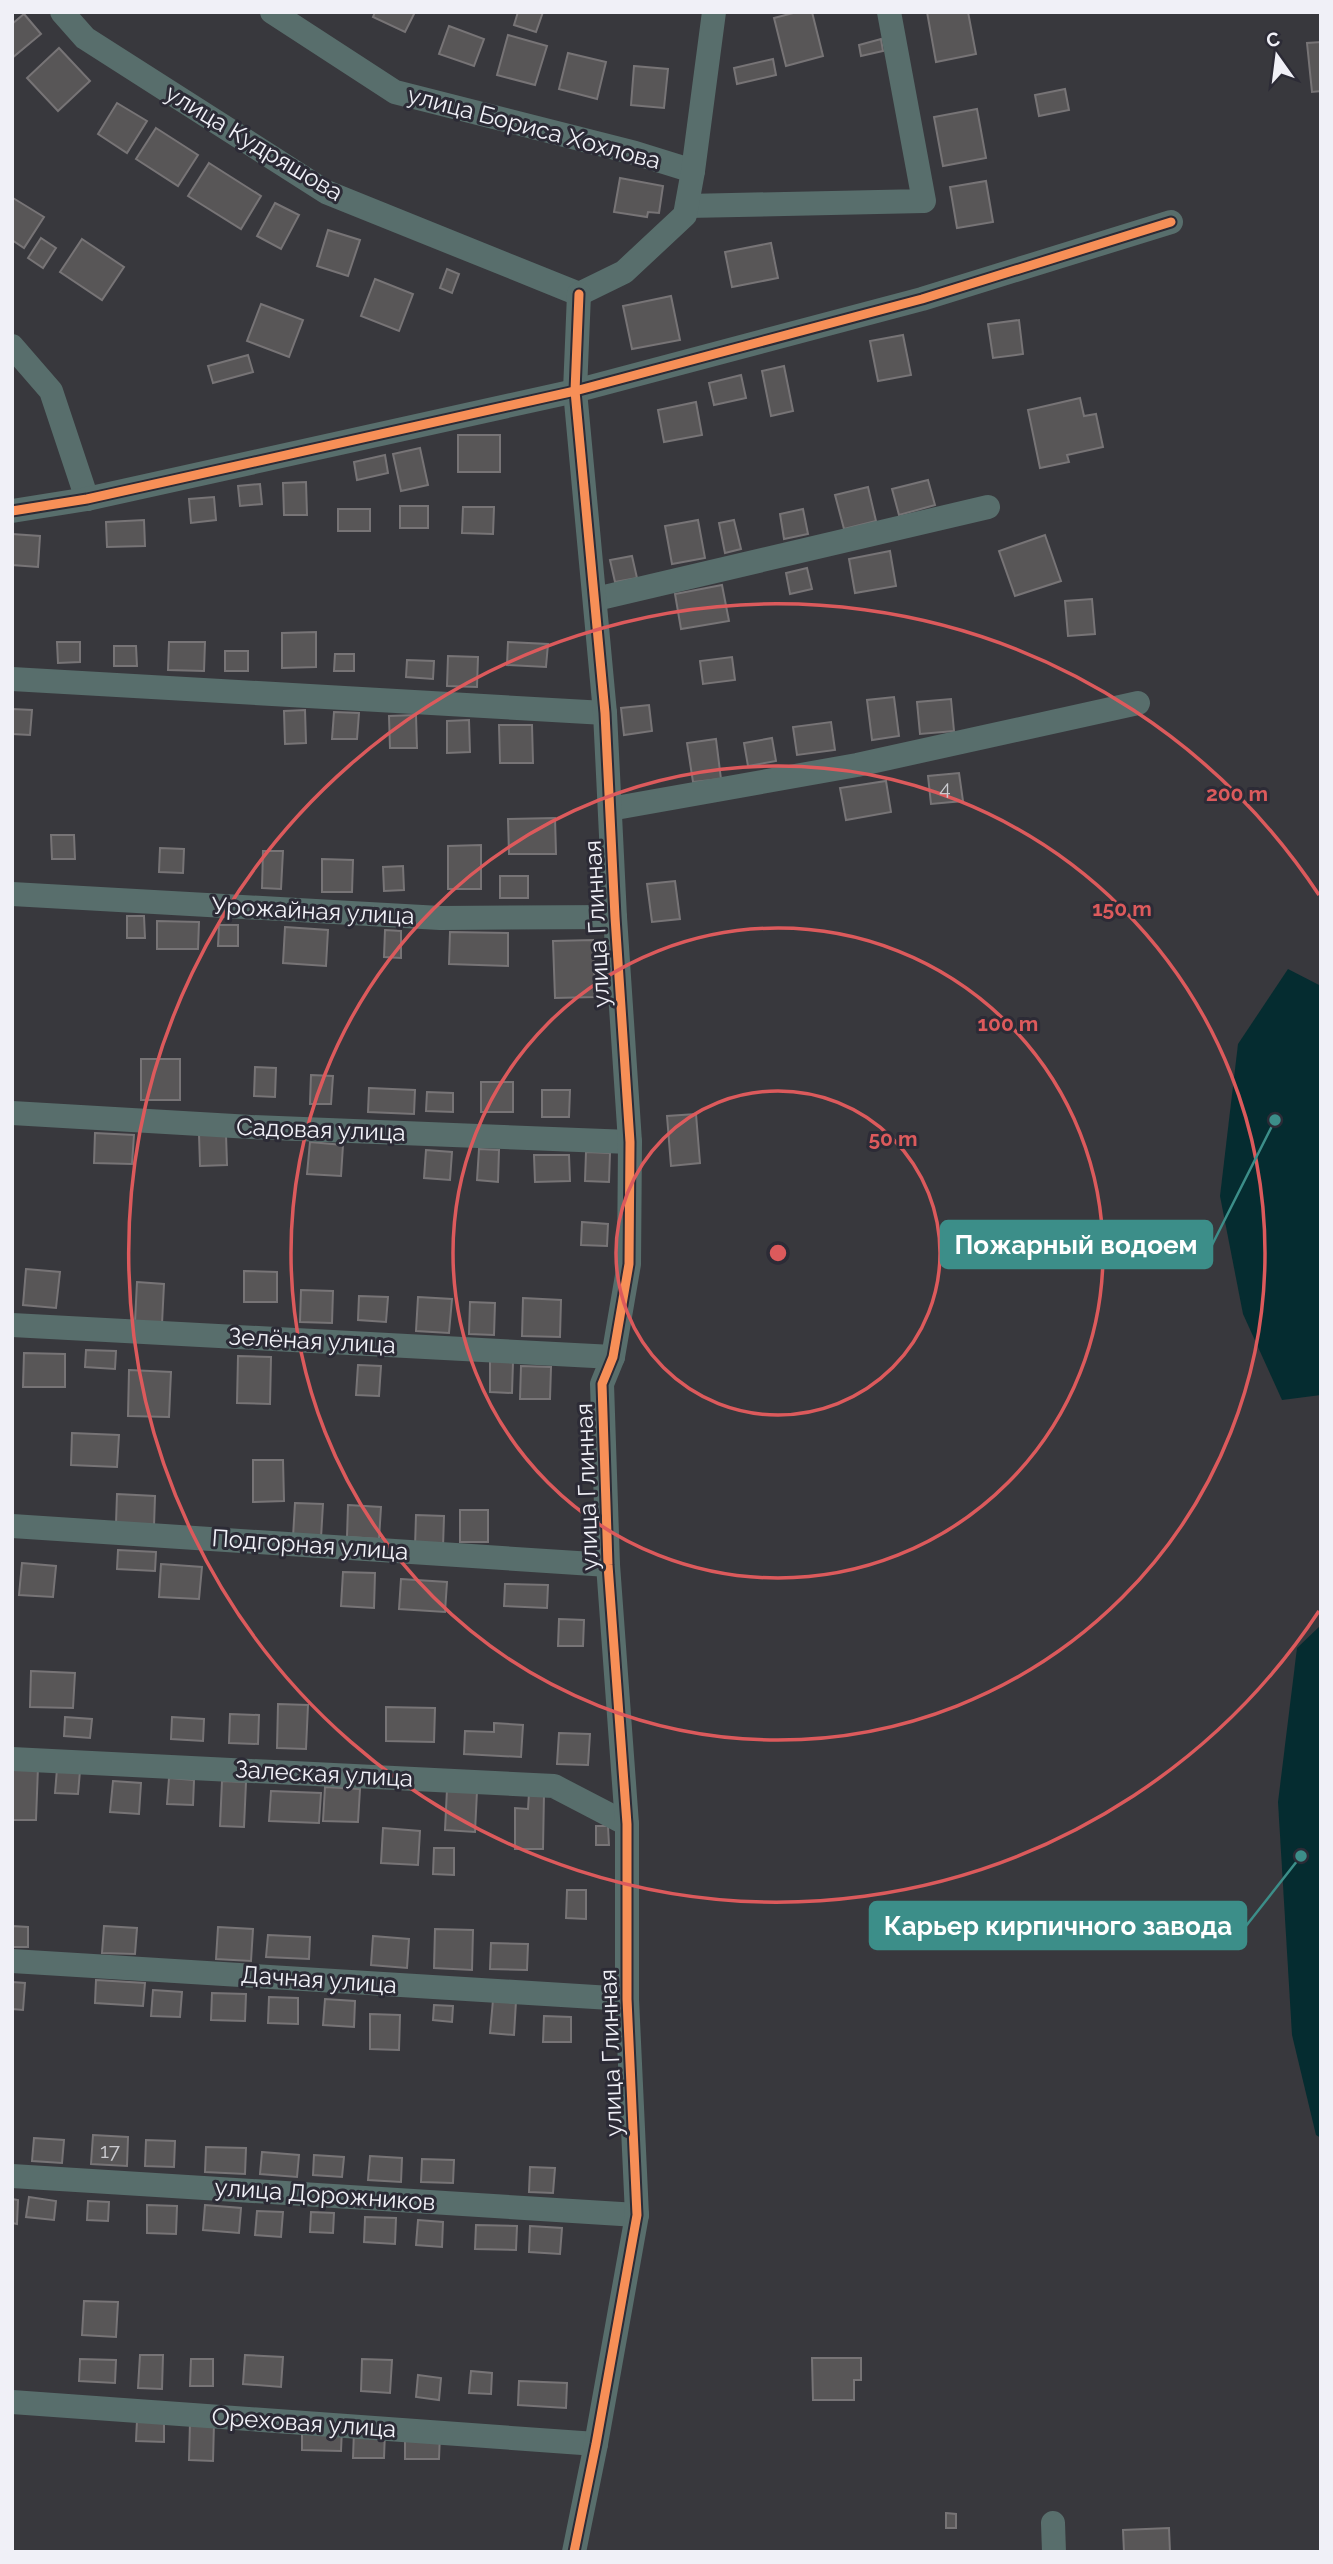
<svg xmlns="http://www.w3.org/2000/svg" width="1333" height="2564" font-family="Raleway,sans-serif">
<rect width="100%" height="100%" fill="#38383d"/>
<g fill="#052c30">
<path d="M 1288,969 L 1321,986 L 1321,1395 L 1282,1400 L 1243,1314 L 1220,1196 L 1238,1044 Z"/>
<path d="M 1321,1625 L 1321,2138 L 1316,2135 L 1292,2035 L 1278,1802 L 1297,1648 Z"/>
</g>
<g fill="#585657" stroke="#777476" stroke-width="2">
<path d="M 375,12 L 415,12 L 405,32 L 373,17 Z"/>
<path d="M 518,12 L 543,12 L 536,32 L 514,25 Z"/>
<path d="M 797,12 L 812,12 L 823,56 L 786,66 L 774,18 Z"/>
<path d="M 927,12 L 968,12 L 976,54 L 936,62 Z"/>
<path d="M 24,14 L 41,34 L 12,58 L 12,24 Z"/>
<path d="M 449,26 L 484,39 L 474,66 L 439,54 Z"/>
<path d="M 508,35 L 547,46 L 535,85 L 497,75 Z"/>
<path d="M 881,39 L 883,51 L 861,56 L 859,45 Z"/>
<path d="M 1321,42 L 1321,91 L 1312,92 L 1307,43 Z"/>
<path d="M 59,48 L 90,81 L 58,111 L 27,78 Z"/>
<path d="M 568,53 L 606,62 L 597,99 L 559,89 Z"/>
<path d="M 773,59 L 776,75 L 737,84 L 734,68 Z"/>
<path d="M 634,66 L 668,69 L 664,108 L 631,105 Z"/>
<path d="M 1065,89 L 1069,110 L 1039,116 L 1035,95 Z"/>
<path d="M 117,103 L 147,121 L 127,153 L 98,134 Z"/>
<path d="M 977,109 L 986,158 L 943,166 L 934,117 Z"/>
<path d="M 156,128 L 198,155 L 178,186 L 136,159 Z"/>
<path d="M 209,163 L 261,196 L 241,229 L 188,196 Z"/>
<path d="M 620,178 L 663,186 L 659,213 L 648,212 L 647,217 L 614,212 Z"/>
<path d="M 986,181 L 993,222 L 957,228 L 950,187 Z"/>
<path d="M 13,198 L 44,217 L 24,248 L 12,240 Z"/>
<path d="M 275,203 L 299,215 L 281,249 L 257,236 Z"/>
<path d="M 328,230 L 360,240 L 348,276 L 317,266 Z"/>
<path d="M 41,238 L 56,248 L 43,268 L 28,258 Z"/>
<path d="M 82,239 L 124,267 L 102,300 L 60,272 Z"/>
<path d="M 771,243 L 778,278 L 732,287 L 725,252 Z"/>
<path d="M 447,269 L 459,274 L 452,293 L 440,288 Z"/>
<path d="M 375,279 L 413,294 L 399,331 L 361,316 Z"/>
<path d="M 671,296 L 680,340 L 632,349 L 623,306 Z"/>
<path d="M 261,304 L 303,320 L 289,357 L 247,341 Z"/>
<path d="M 1019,320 L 1023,354 L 993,358 L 988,324 Z"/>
<path d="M 903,335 L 911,375 L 878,381 L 870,341 Z"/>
<path d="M 248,355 L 253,372 L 213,383 L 208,366 Z"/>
<path d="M 784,366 L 793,411 L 771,416 L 762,371 Z"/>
<path d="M 741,375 L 746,398 L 714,405 L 709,383 Z"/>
<path d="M 1080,398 L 1084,416 L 1096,414 L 1103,447 L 1067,455 L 1069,462 L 1040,468 L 1028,410 Z"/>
<path d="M 696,402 L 702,435 L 664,442 L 658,410 Z"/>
<rect x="458" y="435" width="42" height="37"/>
<path d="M 420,448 L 428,485 L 401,491 L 393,454 Z"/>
<path d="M 385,455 L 388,473 L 357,480 L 354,462 Z"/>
<path d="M 928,480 L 935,505 L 899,515 L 892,489 Z"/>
<path d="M 306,482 L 307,515 L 284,515 L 283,483 Z"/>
<path d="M 260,484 L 262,504 L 240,506 L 238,486 Z"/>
<path d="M 868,487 L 876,521 L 844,529 L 835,495 Z"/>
<path d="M 214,497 L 216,520 L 191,523 L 189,499 Z"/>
<rect x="400" y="506" width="28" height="22"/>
<path d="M 463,507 L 494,507 L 493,534 L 462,533 Z"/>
<rect x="338" y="509" width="32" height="22"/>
<path d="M 803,509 L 808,534 L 784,539 L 780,514 Z"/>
<path d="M 144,520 L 145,546 L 107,547 L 106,522 Z"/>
<path d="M 698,520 L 705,558 L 672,564 L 665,526 Z"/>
<path d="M 734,520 L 741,549 L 725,553 L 719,523 Z"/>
<path d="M 12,534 L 40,536 L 38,567 L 12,565 Z"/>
<path d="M 1045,535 L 1061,581 L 1015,596 L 999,551 Z"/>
<path d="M 890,551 L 896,586 L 855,593 L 849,559 Z"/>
<path d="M 632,556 L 637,578 L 615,582 L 610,560 Z"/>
<path d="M 807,568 L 812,589 L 790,594 L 786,573 Z"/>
<path d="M 722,585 L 729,621 L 681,629 L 675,594 Z"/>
<path d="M 1092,599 L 1095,634 L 1068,636 L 1065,601 Z"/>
<path d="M 316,632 L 316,667 L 282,668 L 282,633 Z"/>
<path d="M 57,642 L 80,642 L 80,662 L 58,663 Z"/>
<path d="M 169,642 L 205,642 L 204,671 L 168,670 Z"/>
<path d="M 508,642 L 548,644 L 546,667 L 507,665 Z"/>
<path d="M 114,646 L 136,646 L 137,666 L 114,666 Z"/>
<rect x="225" y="651" width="23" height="20"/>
<path d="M 335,654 L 354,654 L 354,671 L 334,671 Z"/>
<path d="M 448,656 L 478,657 L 477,687 L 447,686 Z"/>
<path d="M 732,657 L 735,680 L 703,684 L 700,661 Z"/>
<path d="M 407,660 L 434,661 L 433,679 L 406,677 Z"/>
<path d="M 894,697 L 899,736 L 872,740 L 867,700 Z"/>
<path d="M 951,699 L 954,731 L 920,734 L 917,702 Z"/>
<path d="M 649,705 L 652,731 L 624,735 L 621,708 Z"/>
<path d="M 12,709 L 32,710 L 30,735 L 12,734 Z"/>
<path d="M 305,710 L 306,743 L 285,744 L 284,711 Z"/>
<path d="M 334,712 L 359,713 L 357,739 L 332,739 Z"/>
<path d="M 416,715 L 417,748 L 390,748 L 389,716 Z"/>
<path d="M 469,720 L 470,752 L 447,753 L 447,721 Z"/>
<path d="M 831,722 L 835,750 L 797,755 L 793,727 Z"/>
<path d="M 499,725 L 532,725 L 533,763 L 500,763 Z"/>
<path d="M 772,738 L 776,761 L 748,766 L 744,743 Z"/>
<path d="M 716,739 L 721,779 L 693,782 L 687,743 Z"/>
<path d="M 959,773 L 963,801 L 931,804 L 928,776 Z"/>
<path d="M 886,781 L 891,812 L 846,820 L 840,788 Z"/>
<path d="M 555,818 L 556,854 L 509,854 L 508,819 Z"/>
<path d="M 51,835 L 74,835 L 75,859 L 52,859 Z"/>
<path d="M 481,845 L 481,889 L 448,889 L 448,846 Z"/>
<path d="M 160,848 L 184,849 L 183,873 L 159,872 Z"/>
<path d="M 263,851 L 283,851 L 281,889 L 262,888 Z"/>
<path d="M 322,859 L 353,860 L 352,892 L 322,892 Z"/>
<path d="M 403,866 L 404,890 L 384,891 L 383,867 Z"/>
<rect x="500" y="876" width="28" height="22"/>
<path d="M 675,881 L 680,919 L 652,922 L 647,884 Z"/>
<path d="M 127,916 L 144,916 L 145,938 L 127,938 Z"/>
<path d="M 157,921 L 199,922 L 198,949 L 157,949 Z"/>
<path d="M 219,925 L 238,925 L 238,946 L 218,946 Z"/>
<path d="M 285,927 L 328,930 L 326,966 L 283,963 Z"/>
<path d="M 385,930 L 401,931 L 401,958 L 384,957 Z"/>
<path d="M 450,932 L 508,933 L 508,966 L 449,964 Z"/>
<path d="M 593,940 L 595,997 L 555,998 L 553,941 Z"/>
<rect x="141" y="1059" width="39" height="41"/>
<path d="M 255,1067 L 276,1068 L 275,1097 L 254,1096 Z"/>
<path d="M 311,1075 L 333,1076 L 331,1104 L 310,1104 Z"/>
<rect x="481" y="1082" width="32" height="30"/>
<path d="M 369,1088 L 415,1090 L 414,1114 L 368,1112 Z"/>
<path d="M 542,1090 L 570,1090 L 569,1117 L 542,1117 Z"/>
<path d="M 427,1092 L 453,1093 L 453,1112 L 426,1111 Z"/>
<path d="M 696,1114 L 700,1163 L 671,1166 L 667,1116 Z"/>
<path d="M 95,1133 L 134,1135 L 132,1164 L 94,1163 Z"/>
<path d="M 199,1134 L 226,1134 L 227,1165 L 200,1166 Z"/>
<path d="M 310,1142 L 343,1145 L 341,1176 L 307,1174 Z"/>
<path d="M 479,1149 L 499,1150 L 498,1182 L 477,1180 Z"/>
<path d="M 426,1150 L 452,1152 L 450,1180 L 424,1178 Z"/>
<path d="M 586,1152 L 610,1153 L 609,1182 L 585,1181 Z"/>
<path d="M 534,1155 L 569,1155 L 570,1181 L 535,1182 Z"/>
<path d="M 582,1222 L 608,1224 L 607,1246 L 581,1245 Z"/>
<path d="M 26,1269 L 60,1272 L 56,1308 L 23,1305 Z"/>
<path d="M 244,1271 L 277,1272 L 277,1302 L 244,1302 Z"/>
<path d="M 137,1282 L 164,1284 L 162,1324 L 135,1322 Z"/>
<path d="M 301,1290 L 333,1291 L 332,1323 L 300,1322 Z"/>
<path d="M 359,1296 L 388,1297 L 386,1322 L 358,1320 Z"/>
<path d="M 418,1297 L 452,1299 L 449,1333 L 416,1331 Z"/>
<path d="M 523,1298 L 561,1300 L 560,1337 L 522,1336 Z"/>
<path d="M 470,1302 L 495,1303 L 494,1335 L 469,1334 Z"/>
<path d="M 86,1350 L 116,1351 L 115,1369 L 85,1367 Z"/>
<path d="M 24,1353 L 65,1354 L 65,1387 L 23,1387 Z"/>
<path d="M 238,1356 L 271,1357 L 270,1404 L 237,1403 Z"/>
<path d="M 490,1361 L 513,1362 L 512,1393 L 490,1392 Z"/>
<path d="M 358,1365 L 381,1366 L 379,1396 L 356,1395 Z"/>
<path d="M 521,1366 L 551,1367 L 550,1399 L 520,1399 Z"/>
<path d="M 129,1370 L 171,1372 L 169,1417 L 128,1416 Z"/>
<path d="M 72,1433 L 119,1435 L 117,1467 L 71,1465 Z"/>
<path d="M 253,1460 L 283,1460 L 284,1501 L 253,1502 Z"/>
<path d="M 117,1494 L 155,1496 L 154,1526 L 116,1524 Z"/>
<path d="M 295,1503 L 323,1504 L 321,1538 L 293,1537 Z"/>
<path d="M 348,1505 L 381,1507 L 379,1539 L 347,1537 Z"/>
<rect x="460" y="1510" width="28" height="32"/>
<path d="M 416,1515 L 444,1516 L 443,1547 L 415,1547 Z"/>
<path d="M 118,1550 L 156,1552 L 155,1571 L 117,1569 Z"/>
<path d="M 22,1563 L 56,1566 L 53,1597 L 19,1595 Z"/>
<path d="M 161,1564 L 202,1567 L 199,1599 L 159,1597 Z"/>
<path d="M 343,1572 L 375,1573 L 374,1608 L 341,1606 Z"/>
<path d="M 401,1579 L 447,1582 L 445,1612 L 399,1609 Z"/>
<path d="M 505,1584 L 548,1585 L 547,1608 L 504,1606 Z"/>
<path d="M 559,1619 L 584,1620 L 583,1646 L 558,1646 Z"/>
<path d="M 31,1671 L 75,1673 L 73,1708 L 30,1707 Z"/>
<path d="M 278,1704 L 308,1705 L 306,1749 L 277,1748 Z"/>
<path d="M 386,1707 L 435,1708 L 434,1742 L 386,1741 Z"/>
<path d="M 230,1714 L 259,1715 L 258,1744 L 229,1743 Z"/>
<path d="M 65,1717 L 92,1719 L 90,1738 L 64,1736 Z"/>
<path d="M 172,1717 L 204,1719 L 203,1741 L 171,1739 Z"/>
<path d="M 494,1723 L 523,1725 L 521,1757 L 464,1754 L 465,1731 L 494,1732 Z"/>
<path d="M 559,1733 L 590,1734 L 588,1765 L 557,1764 Z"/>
<path d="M 12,1766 L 38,1767 L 36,1820 L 12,1820 Z"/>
<path d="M 57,1769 L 80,1771 L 78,1794 L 55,1793 Z"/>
<path d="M 169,1778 L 194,1780 L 193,1805 L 167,1804 Z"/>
<path d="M 113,1781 L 141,1783 L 139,1814 L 110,1812 Z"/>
<path d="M 222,1781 L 246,1782 L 244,1827 L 220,1826 Z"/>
<path d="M 325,1787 L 360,1789 L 358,1822 L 323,1821 Z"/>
<path d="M 447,1789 L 477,1791 L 475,1832 L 445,1830 Z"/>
<path d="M 271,1791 L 321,1793 L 319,1823 L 269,1821 Z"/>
<path d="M 529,1793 L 544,1793 L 543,1849 L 515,1849 L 515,1808 L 528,1809 Z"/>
<path d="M 596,1826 L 608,1826 L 609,1845 L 596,1845 Z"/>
<path d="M 383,1828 L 420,1831 L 418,1865 L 381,1863 Z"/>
<path d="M 434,1848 L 454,1848 L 454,1875 L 433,1874 Z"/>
<path d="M 567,1890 L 586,1890 L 586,1919 L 566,1918 Z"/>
<path d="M 12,1926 L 28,1927 L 28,1947 L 12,1947 Z"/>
<path d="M 104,1926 L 137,1928 L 135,1954 L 102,1953 Z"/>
<path d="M 218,1927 L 253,1929 L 251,1961 L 216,1959 Z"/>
<path d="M 435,1929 L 473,1930 L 472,1970 L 434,1968 Z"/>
<path d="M 268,1935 L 310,1937 L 309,1959 L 266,1957 Z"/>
<path d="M 373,1936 L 409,1939 L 407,1968 L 371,1965 Z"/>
<path d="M 491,1943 L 528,1944 L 527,1970 L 490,1969 Z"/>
<path d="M 96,1980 L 145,1983 L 143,2006 L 95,2003 Z"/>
<path d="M 12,1982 L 25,1983 L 23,2010 L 12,2009 Z"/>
<path d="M 153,1990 L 182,1992 L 180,2017 L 151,2016 Z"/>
<path d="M 212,1993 L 246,1994 L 245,2021 L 211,2020 Z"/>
<path d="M 269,1997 L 298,1998 L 298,2024 L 268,2023 Z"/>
<path d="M 325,1999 L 355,2001 L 354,2027 L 323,2025 Z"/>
<path d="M 493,2000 L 516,2001 L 514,2035 L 490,2033 Z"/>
<path d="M 434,2005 L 453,2006 L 452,2022 L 433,2020 Z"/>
<path d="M 370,2014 L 400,2015 L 399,2050 L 370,2049 Z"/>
<path d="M 544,2016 L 571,2017 L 571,2042 L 543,2042 Z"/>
<path d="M 93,2135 L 128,2137 L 127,2166 L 91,2164 Z"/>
<path d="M 34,2138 L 64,2140 L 62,2163 L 32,2161 Z"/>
<path d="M 146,2140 L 175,2141 L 174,2167 L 145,2166 Z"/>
<path d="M 206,2147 L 246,2148 L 245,2174 L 205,2172 Z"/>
<path d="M 262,2152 L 299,2155 L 297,2177 L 260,2174 Z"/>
<path d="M 314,2155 L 344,2157 L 342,2177 L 313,2175 Z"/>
<path d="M 370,2156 L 402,2158 L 401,2182 L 368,2180 Z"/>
<path d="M 422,2159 L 454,2160 L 453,2183 L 421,2182 Z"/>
<path d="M 530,2167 L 555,2168 L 553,2193 L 529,2192 Z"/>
<path d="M 29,2197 L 56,2201 L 54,2220 L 26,2217 Z"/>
<path d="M 12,2199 L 18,2200 L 17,2224 L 12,2223 Z"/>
<path d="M 88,2201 L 109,2202 L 108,2221 L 87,2220 Z"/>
<path d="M 147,2205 L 177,2206 L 176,2234 L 147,2233 Z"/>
<path d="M 205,2205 L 241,2208 L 239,2233 L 203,2230 Z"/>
<path d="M 257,2211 L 283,2212 L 281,2237 L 255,2235 Z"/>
<path d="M 311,2212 L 334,2213 L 333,2233 L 310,2232 Z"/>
<path d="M 365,2217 L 396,2218 L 395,2244 L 364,2242 Z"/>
<path d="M 418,2220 L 443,2222 L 442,2247 L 416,2245 Z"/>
<path d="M 476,2225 L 517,2226 L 516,2250 L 475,2249 Z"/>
<path d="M 530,2226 L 562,2228 L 560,2254 L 529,2252 Z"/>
<path d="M 84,2301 L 118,2302 L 116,2337 L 82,2335 Z"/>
<path d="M 140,2355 L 163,2355 L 162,2389 L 138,2388 Z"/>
<path d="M 245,2355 L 283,2357 L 281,2387 L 243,2384 Z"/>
<path d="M 812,2358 L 861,2358 L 861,2380 L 854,2380 L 854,2400 L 813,2400 Z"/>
<path d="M 80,2359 L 116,2360 L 115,2383 L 79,2381 Z"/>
<path d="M 191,2359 L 213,2359 L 213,2386 L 190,2386 Z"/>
<path d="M 362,2359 L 392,2360 L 390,2393 L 361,2391 Z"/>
<path d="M 471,2371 L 492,2373 L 491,2394 L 469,2393 Z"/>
<path d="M 418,2375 L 441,2378 L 439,2400 L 416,2397 Z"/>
<path d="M 519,2381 L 567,2383 L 566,2408 L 518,2405 Z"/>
<path d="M 137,2420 L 164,2421 L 164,2442 L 136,2441 Z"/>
<path d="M 190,2422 L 214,2423 L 213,2461 L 189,2460 Z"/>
<path d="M 302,2427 L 342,2428 L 341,2451 L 302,2450 Z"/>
<path d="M 354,2431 L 385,2431 L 384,2458 L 353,2458 Z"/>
<path d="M 405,2433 L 440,2434 L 439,2459 L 405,2459 Z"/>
<path d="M 946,2513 L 956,2514 L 956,2528 L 946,2528 Z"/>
<path d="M 1169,2528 L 1170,2552 L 1124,2552 L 1123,2530 Z"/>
</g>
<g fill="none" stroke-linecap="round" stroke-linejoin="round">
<g stroke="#586e6c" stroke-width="24">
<path d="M 62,12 L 85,38 L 326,192 L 579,294"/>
<path d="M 272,12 L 395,92 L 635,153 L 693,171"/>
<path d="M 687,206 L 924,201 L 889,12"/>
<path d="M 579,294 L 624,272 L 685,215 L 693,171 L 714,12"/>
<path d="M 12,346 L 51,391 L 87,499"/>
<path d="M 12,511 L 87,499 L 575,391 L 922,299 L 1171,222"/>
<path d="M 596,599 L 988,507"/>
<path d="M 12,679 L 605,713"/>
<path d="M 610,809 L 857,765 L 1138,703"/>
<path d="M 12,894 L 440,918 L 615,917"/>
<path d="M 12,1113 L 251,1127 L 630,1142"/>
<path d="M 12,1325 L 613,1357"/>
<path d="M 12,1526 L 608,1565"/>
<path d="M 12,1759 L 554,1786 L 627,1824"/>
<path d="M 12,1961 L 627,1999"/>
<path d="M 12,2176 L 637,2215"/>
<path d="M 12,2402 L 596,2444"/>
<path d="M 1053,2523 L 1054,2552"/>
<path d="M 574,2552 L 596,2444 L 637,2215 L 627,1999 L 627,1824 L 608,1565 L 602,1384 L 613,1357 L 629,1264 L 630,1142 L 615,917 L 605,713 L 575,391 L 579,294"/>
</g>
<g stroke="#2c2b36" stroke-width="13">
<g id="cycleway">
<path d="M 12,511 L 87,499 L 575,391 L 922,299 L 1171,222"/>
<path d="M 574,2552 L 596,2444 L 637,2215 L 627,1999 L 627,1824 L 608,1565 L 602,1384 L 613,1357 L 629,1264 L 630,1142 L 615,917 L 605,713 L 575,391 L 579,294"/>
</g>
</g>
<use href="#cycleway" stroke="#f78f57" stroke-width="9"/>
</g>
<g fill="none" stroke="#dc5a5c" stroke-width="3.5">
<circle cx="778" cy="1253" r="162"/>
<circle cx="778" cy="1253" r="325"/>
<circle cx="778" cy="1253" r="487"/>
<path d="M1319 1611A649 649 0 1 1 1319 895"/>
</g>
<g text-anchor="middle" stroke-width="6" stroke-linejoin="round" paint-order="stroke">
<g font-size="21" fill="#cacacf">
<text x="945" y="795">4</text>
<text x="110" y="2158">17</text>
</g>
<g font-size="24" fill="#f0f0f7" stroke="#2c2b36">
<text transform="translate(534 128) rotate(15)" y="8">улица Бориса Хохлова</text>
<text transform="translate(254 143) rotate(31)" y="8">улица Кудряшова</text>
<text transform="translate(313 911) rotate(3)" y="8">Урожайная улица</text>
<text transform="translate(597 924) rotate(-93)" y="8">улица Глинная</text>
<text transform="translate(321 1130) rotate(2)" y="8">Садовая улица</text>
<text transform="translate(312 1341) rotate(3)" y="8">Зелёная улица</text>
<text transform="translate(587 1487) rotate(-92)" y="8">улица Глинная</text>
<text transform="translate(310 1545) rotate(4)" y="8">Подгорная улица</text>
<text transform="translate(324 1774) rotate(3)" y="8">Залеская улица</text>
<text transform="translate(319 1980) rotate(4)" y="8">Дачная улица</text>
<text transform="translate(611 2053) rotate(-92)" y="8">улица Глинная</text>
<text transform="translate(325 2195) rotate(4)" y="8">улица Дорожников</text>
<text transform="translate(304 2423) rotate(4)" y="8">Ореховая улица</text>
</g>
</g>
<circle cx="778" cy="1253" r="10" fill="#dc5a5c" stroke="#2c2b36" stroke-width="3.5"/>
<g font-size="21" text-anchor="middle" font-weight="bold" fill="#dc5a5c" stroke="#2c2b36" stroke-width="6" stroke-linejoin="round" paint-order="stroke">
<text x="1237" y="801">200 m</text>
<text x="1122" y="916">150 m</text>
<text x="1008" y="1031">100 m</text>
<text x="893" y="1146">50 m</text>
</g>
<path fill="none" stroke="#3c8e89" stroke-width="2.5" d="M1275 1120L1212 1245M1301 1856L1246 1926"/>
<g fill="#3c8e89" stroke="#2c2b36" stroke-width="2.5">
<circle cx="1275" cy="1120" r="7"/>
<circle cx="1301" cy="1856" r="7"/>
</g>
<g fill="#3c8e89" stroke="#3c8e89" stroke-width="2.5">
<rect x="941" y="1221" width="271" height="47" rx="7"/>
<rect x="870" y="1902" width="376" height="47" rx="7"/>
</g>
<g font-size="26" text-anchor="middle" font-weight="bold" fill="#fff">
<text x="1076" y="1254">Пожарный водоем</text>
<text x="1058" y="1935">Карьер кирпичного завода</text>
</g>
<rect width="1333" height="2564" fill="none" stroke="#f0f0f7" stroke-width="28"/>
<g transform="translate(1277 56) rotate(346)" stroke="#2c2b36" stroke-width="5" paint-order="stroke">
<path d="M0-5L12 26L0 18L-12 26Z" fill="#f0f0f7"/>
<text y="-10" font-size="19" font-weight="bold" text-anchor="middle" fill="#f0f0f7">С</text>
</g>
</svg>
